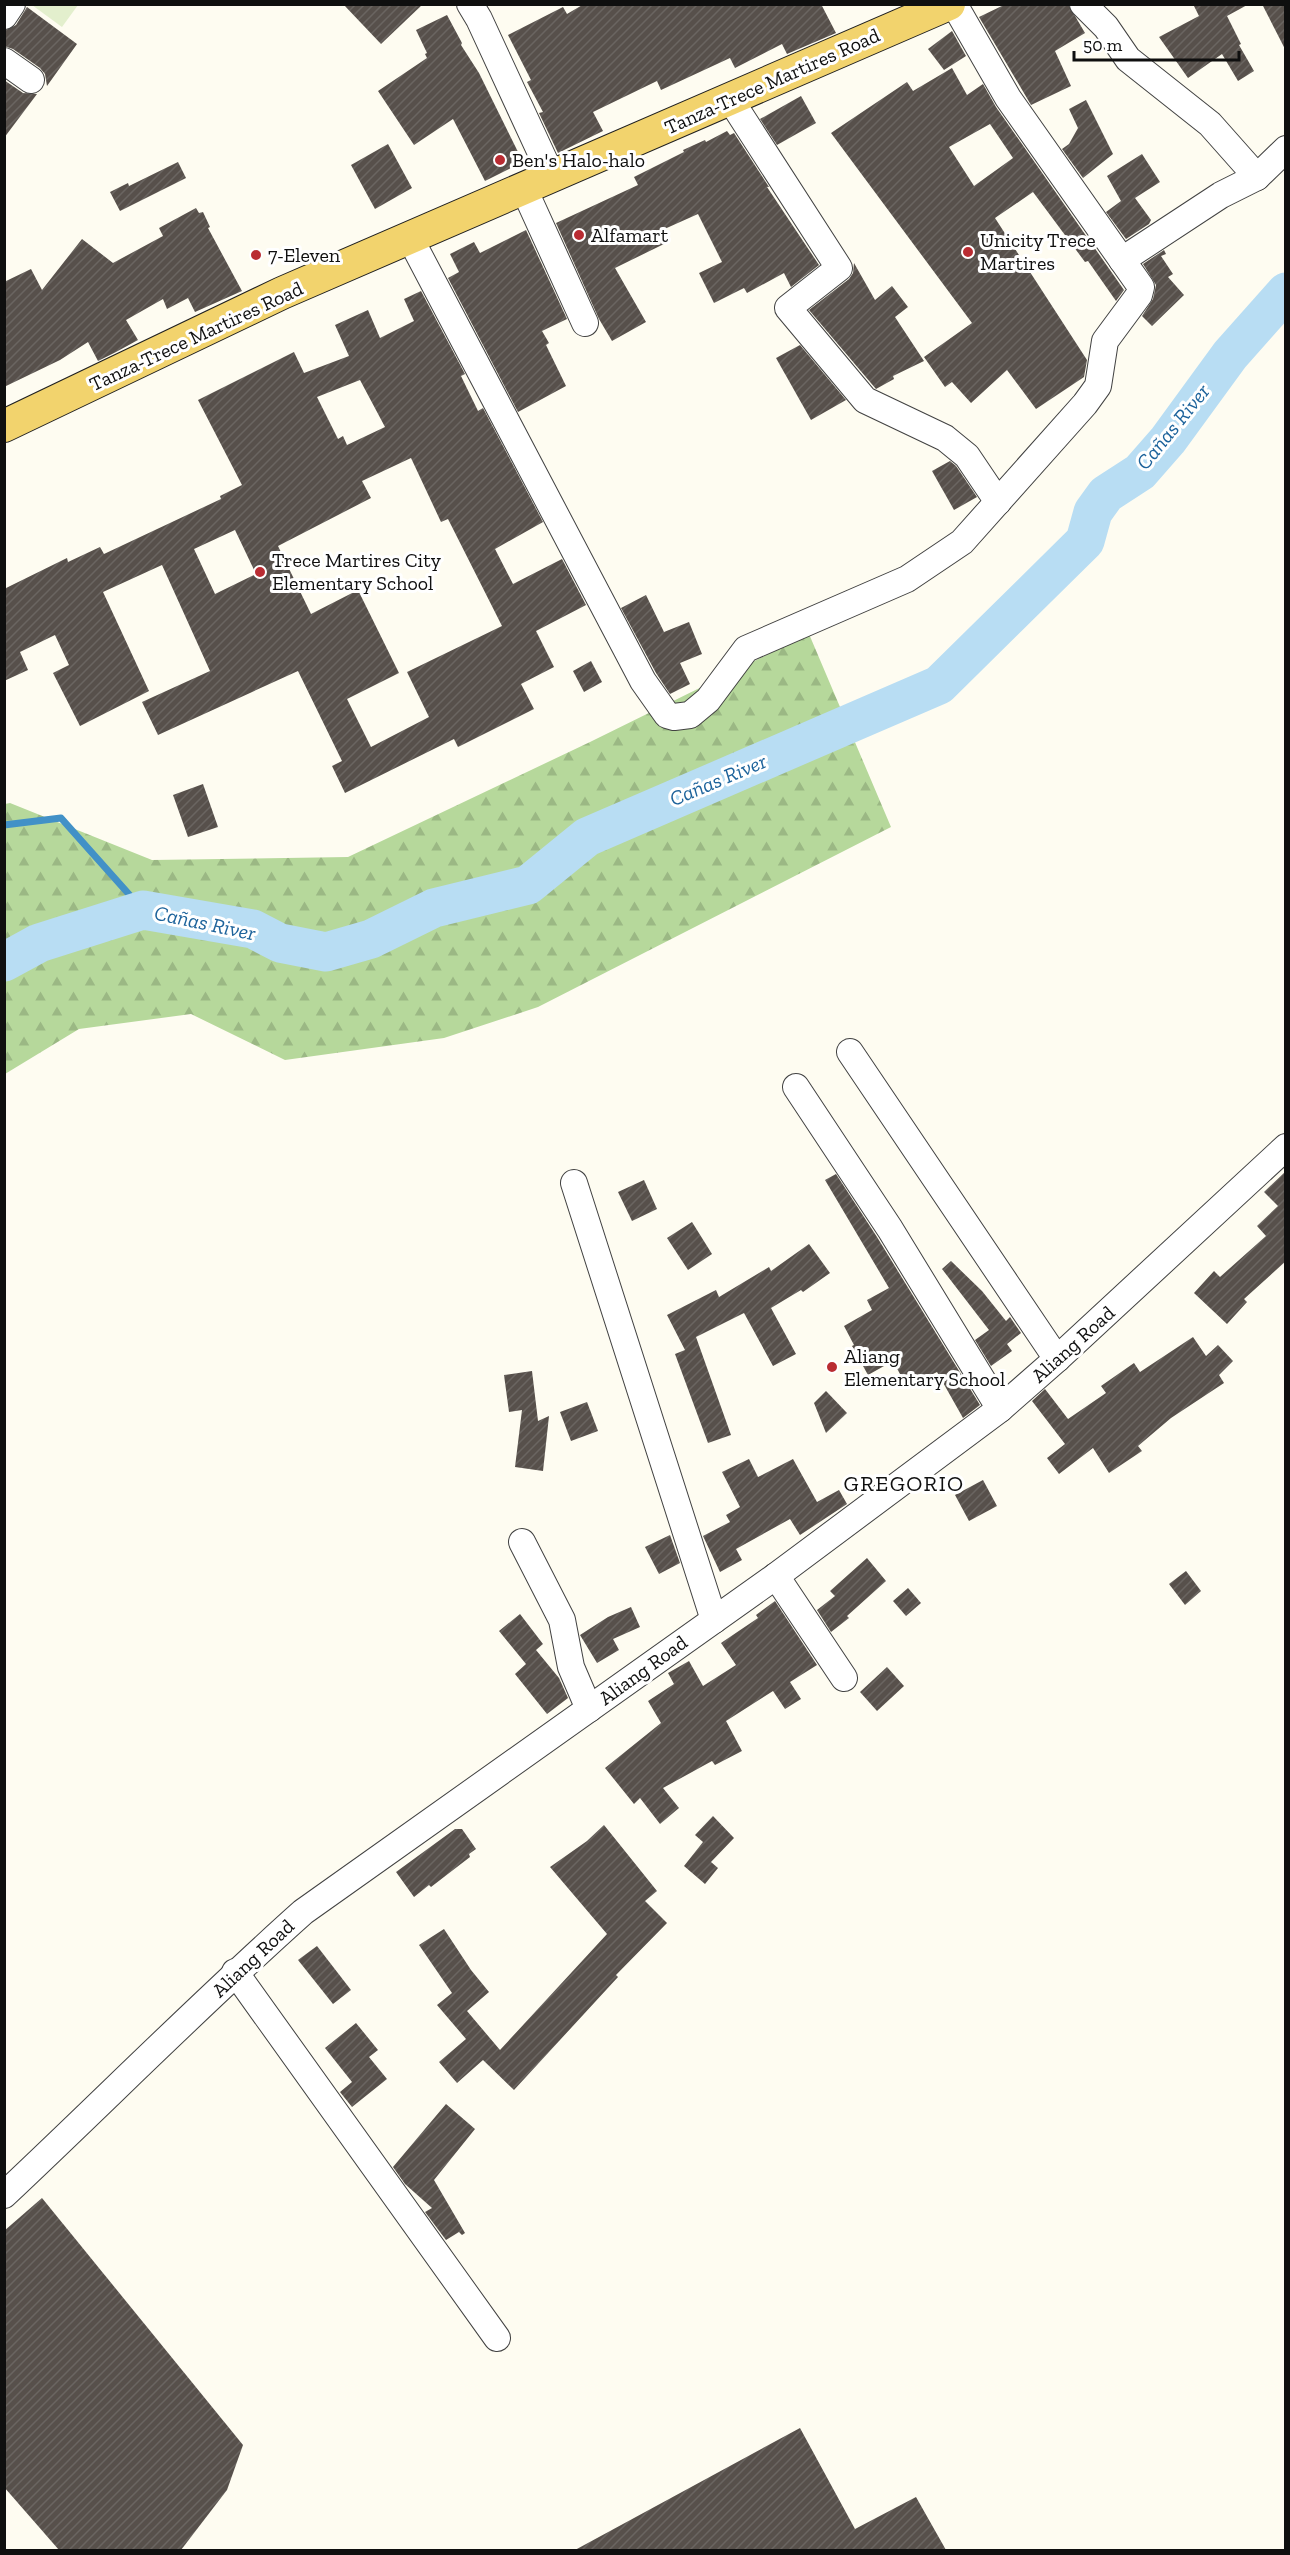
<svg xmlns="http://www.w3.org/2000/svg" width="1290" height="2555" font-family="'Zilla Slab',serif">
<defs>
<pattern id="forest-firs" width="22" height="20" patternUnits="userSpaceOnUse" patternTransform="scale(1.5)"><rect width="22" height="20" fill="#b6d89b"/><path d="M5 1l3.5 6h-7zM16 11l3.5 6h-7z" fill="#9bb884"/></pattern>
<pattern id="building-hatch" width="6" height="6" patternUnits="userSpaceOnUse" patternTransform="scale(1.5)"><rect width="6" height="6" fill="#57504b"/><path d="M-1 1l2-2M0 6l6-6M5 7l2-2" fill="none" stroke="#6a6561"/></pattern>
</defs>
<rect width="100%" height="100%" fill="#fefcf1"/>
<path fill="url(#forest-firs)" d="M 809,634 L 891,827 L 538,1007 L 444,1038 L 285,1060 L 191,1014 L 79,1029 L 5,1074 L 5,804 L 10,803 L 152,860 L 348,857 L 590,742 Z"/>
<path fill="#e3efcd" d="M 32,5 L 78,5 L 62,27 Z"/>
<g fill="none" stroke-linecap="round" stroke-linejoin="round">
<path stroke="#4291c7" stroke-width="7" d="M 4,825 L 61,818 L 143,910"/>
<path stroke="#b8ddf3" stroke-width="39" d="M 4,962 L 39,943 L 143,910 L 253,929 L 280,943 L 326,952 L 371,939 L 434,908 L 528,885 L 587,837 L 939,685 L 1085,541 L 1093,512 L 1106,494 L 1140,472 L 1168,440 L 1230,355 L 1286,292"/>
</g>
<g fill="url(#building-hatch)" fill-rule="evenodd">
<path d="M 343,4 L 423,4 L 381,44 Z"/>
<path d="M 584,4 L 821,4 L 836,33 L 787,54 L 782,44 L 735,68 L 730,58 L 661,90 L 657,81 L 593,112 L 603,131 L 558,153 L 539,113 L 543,112 L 527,82 L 531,80 L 508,35 L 563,7 L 567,14 Z"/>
<path d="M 1006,4 L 1068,4 L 1085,33 L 1055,51 L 1071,86 L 1031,105 L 979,17 Z"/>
<path d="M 1193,4 L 1249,4 L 1227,16 L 1241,44 L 1239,45 L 1254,71 L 1238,81 L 1222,54 L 1188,78 L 1159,37 L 1199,16 Z"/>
<path d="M 1262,4 L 1286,4 L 1286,51 Z"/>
<path d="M 27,7 L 77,44 L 47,86 L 45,74 L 40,68 L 13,49 L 4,46 L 4,31 L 16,25 Z"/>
<path d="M 447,15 L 462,43 L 461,45 L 479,73 L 523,162 L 485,181 L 453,119 L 414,145 L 378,91 L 427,58 L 425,54 L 427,53 L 416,30 Z"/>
<path d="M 952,31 L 966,56 L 944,70 L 928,49 Z"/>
<path d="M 952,68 L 967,95 L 983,84 L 996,107 L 1124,290 L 1116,301 L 1088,261 L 1085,262 L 1033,192 L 995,218 L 1087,360 L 1084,377 L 1036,409 L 1007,370 L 971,403 L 952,382 L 945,387 L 924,357 L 972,323 L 831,133 L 907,82 L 913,91 ZM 990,124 L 1013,158 L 974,186 L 949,147 Z"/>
<path d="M 4,80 L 23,93 L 37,94 L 4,138 Z"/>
<path d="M 801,96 L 816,123 L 777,145 L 760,119 Z"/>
<path d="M 1086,100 L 1113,154 L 1083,178 L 1062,149 L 1069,144 L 1078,128 L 1069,109 Z"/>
<path d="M 727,131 L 730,135 L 734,133 L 769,187 L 767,187 L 819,265 L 791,287 L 784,273 L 747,293 L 744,288 L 714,303 L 699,273 L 722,262 L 698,214 L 660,231 L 666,243 L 615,268 L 646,322 L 612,341 L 599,319 L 556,223 L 638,185 L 634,177 L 684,152 L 683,150 L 705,140 L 706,142 Z"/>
<path d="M 388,144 L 412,188 L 375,209 L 351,165 Z"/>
<path d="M 1142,154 L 1160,182 L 1135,198 L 1151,220 L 1149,224 L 1126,239 L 1106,212 L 1121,201 L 1107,176 Z"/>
<path d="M 178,162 L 186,178 L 120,211 L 110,192 L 128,183 L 129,186 Z"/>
<path d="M 196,208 L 199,213 L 203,212 L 210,227 L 208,228 L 242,291 L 195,312 L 188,298 L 167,309 L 163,299 L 126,320 L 138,340 L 116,352 L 98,361 L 88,342 L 60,360 L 4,387 L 4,282 L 31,269 L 42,290 L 82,239 L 113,263 L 163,236 L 159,228 Z"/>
<path d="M 526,230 L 567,319 L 542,331 L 549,343 L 546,345 L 566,386 L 518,412 L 448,278 L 459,272 L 450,254 L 474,242 L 480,253 Z"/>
<path d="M 1164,250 L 1166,254 L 1161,256 L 1173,274 L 1168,277 L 1184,295 L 1152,326 L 1142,316 L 1153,299 L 1156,285 L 1143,264 Z"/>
<path d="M 854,263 L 875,300 L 892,286 L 908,307 L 895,317 L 924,361 L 893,376 L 894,379 L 876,389 L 809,310 L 849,279 L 853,273 Z"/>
<path d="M 421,291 L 465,374 L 461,376 L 478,411 L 483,408 L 543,522 L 495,549 L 513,584 L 562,559 L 586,605 L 536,631 L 554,667 L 521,684 L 534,709 L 458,747 L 454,739 L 345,793 L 332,766 L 342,761 L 298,671 L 158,735 L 142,702 L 210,671 L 162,565 L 103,592 L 149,691 L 80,726 L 53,673 L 69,665 L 55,635 L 20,652 L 28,670 L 4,681 L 4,589 L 67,558 L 68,562 L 100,547 L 104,554 L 221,499 L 220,496 L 242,485 L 198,400 L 294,352 L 304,373 L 349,356 L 335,325 L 368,310 L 380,338 L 414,321 L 404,299 ZM 360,380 L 385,427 L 347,445 L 343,436 L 338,439 L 317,397 ZM 411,458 L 441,522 L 448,519 L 502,626 L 407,672 L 429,717 L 371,747 L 347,699 L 399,673 L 358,590 L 311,614 L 278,546 L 371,498 L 362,481 ZM 235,530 L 256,574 L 215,594 L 194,549 Z"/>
<path d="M 800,345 L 846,400 L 811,420 L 776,358 Z"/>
<path d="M 950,461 L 956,466 L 977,497 L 954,510 L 932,471 Z"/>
<path d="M 646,595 L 664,632 L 689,622 L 702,654 L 680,663 L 690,684 L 670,694 L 656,673 L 621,608 Z"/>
<path d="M 591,661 L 602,682 L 584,692 L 573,671 Z"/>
<path d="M 203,784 L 218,827 L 188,837 L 173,795 Z"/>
<path d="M 1286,1171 L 1286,1261 L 1244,1299 L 1247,1302 L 1227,1324 L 1194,1293 L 1214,1271 L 1220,1277 L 1266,1236 L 1257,1226 L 1278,1206 L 1264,1192 Z"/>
<path d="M 836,1174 L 877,1237 L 980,1405 L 963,1418 L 937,1372 L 907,1387 L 893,1361 L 868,1375 L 852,1346 L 854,1345 L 844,1326 L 872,1310 L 867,1300 L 889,1288 L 825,1180 Z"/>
<path d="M 644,1180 L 657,1209 L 632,1221 L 618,1192 Z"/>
<path d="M 692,1222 L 712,1254 L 688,1270 L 667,1238 Z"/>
<path d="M 809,1244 L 830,1273 L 803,1292 L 801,1290 L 771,1308 L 796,1354 L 773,1366 L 744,1313 L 696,1337 L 731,1435 L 708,1443 L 675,1354 L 685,1350 L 667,1315 L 716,1290 L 719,1297 L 769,1267 L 771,1271 Z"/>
<path d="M 951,1261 L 982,1291 L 1006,1321 L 1010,1317 L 1021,1333 L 1007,1344 L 1012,1351 L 991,1366 L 975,1340 L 989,1330 L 942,1269 Z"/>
<path d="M 1193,1337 L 1206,1356 L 1218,1345 L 1233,1361 L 1219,1375 L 1224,1383 L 1171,1418 L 1138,1446 L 1142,1451 L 1109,1473 L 1093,1448 L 1059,1474 L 1047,1458 L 1065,1444 L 1032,1401 L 1045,1389 L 1068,1419 L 1106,1393 L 1101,1386 L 1134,1363 L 1140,1372 Z"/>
<path d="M 532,1371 L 538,1421 L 549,1416 L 543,1471 L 515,1467 L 522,1410 L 509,1412 L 504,1375 Z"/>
<path d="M 826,1391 L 847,1413 L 826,1433 L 814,1403 Z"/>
<path d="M 587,1402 L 598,1431 L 571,1441 L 560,1412 Z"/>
<path d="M 749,1459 L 758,1477 L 793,1459 L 817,1502 L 839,1490 L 847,1504 L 800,1535 L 790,1519 L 736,1549 L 742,1560 L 720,1572 L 703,1536 L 730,1522 L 726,1515 L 740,1507 L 722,1472 Z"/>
<path d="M 983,1480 L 997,1506 L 969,1521 L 955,1495 Z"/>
<path d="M 670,1535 L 680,1563 L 659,1574 L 645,1547 Z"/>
<path d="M 867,1558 L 886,1581 L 847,1616 L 849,1618 L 831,1632 L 817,1610 L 835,1596 L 830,1591 Z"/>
<path d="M 1186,1571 L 1201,1591 L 1185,1605 L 1169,1584 Z"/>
<path d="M 908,1588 L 921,1603 L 906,1616 L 893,1601 Z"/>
<path d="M 775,1601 L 817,1665 L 790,1682 L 801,1699 L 785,1709 L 773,1691 L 726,1721 L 742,1751 L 715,1765 L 712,1761 L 663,1788 L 679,1808 L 660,1824 L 640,1798 L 634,1804 L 605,1768 L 661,1723 L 648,1701 L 674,1684 L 668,1673 L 689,1661 L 703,1686 L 736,1665 L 721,1643 L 758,1618 L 756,1615 Z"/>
<path d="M 631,1607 L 640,1627 L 613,1639 L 619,1650 L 597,1663 L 580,1635 L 608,1617 Z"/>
<path d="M 520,1614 L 543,1644 L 536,1650 L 559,1678 L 568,1698 L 547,1714 L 515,1674 L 526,1664 L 499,1631 Z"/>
<path d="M 887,1667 L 904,1686 L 877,1711 L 860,1692 Z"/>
<path d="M 713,1816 L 734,1838 L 711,1862 L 718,1868 L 705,1884 L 684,1866 L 703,1842 L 695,1835 Z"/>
<path d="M 604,1825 L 657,1891 L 645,1901 L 667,1923 L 616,1975 L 618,1977 L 514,2090 L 483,2060 L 457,2083 L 439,2062 L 466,2039 L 437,2005 L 452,1993 L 419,1945 L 444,1929 L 471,1970 L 489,1992 L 467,2011 L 500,2050 L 607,1934 L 550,1867 L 587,1841 Z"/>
<path d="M 455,1829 L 462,1829 L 476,1849 L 469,1854 L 470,1857 L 431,1887 L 429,1885 L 414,1897 L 396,1872 Z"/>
<path d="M 317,1946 L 351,1990 L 333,2004 L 298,1960 Z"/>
<path d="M 356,2023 L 378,2050 L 369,2057 L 387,2079 L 352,2107 L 340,2092 L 352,2082 L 325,2048 Z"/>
<path d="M 446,2104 L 475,2129 L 434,2180 L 465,2233 L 462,2235 L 459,2232 L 446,2240 L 425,2212 L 432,2208 L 405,2184 L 393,2167 Z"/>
<path d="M 42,2198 L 243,2445 L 227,2490 L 181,2550 L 59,2550 L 4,2487 L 4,2231 Z"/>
<path d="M 800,2428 L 855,2529 L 916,2497 L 946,2550 L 575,2550 Z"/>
</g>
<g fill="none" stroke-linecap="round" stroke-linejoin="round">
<g stroke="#424242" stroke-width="28">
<g id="minor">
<path d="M 470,4 L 479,19 L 552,177"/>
<path d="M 1083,4 L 1106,27 L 1128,59 L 1210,124 L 1257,177 L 1286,149"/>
<path d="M 4,16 L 12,4"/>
<path d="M 4,61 L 31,80"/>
<path d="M 730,99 L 839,268 L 788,308 L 865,400 L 945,438 L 967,456 L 998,502"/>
<path d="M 524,189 L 585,323"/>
<path d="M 410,238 L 643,681 L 667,715 L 674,717 L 690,715 L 708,700 L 746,649 L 907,579 L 962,542 L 1085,404 L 1098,386 L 1105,341 L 1139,295 L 1141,287 L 1008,98 L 954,4"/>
<path d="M 1122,260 L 1221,195 L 1257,177"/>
<path d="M 850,1052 L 1057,1359"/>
<path d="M 796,1087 L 890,1229 L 1000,1409"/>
<path d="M 574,1183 L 714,1620"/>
<path d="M 522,1542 L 562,1620 L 571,1667 L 589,1709"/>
<path d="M 776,1576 L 844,1678"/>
<path d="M 235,1972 L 497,2338"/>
<path d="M 4,2195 C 104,2101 201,2003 303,1912 L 776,1576 L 1000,1409 L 1057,1359 L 1286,1147"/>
</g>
</g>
<g stroke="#202020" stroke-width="34">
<path id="major" d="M 4,426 L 282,293 L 949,4"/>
</g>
<use href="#minor" stroke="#fff" stroke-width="26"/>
<use href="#major" stroke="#f2d36d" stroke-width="32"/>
</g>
<g fill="#b92c32" stroke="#fff" stroke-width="2">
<circle cx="500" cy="160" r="6"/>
<circle cx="579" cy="235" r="6"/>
<circle cx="968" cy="252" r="6"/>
<circle cx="256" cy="255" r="6"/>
<circle cx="260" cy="572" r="6"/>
<circle cx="832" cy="1367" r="6"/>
</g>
<g text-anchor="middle" stroke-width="6" stroke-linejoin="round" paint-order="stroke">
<g font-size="20" fill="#0f0f0f" stroke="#fff">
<text transform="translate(772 81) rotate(-24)" y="7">Tanza-Trece Martires Road</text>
<text transform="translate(196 336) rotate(-25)" y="7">Tanza-Trece Martires Road</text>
<text transform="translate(1073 1344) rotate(-42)" y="7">Aliang Road</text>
<text transform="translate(643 1670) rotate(-36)" y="7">Aliang Road</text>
<text transform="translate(253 1958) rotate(-43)" y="7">Aliang Road</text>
</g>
<g font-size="20" fill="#0f0f0f" stroke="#fff" text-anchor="start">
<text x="512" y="167">Ben's Halo-halo</text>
<text x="591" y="242">Alfamart</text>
<text x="980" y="247">Unicity Trece<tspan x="980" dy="23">Martires</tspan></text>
<text x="268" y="262">7-Eleven</text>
<text x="272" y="567">Trece Martires City<tspan x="272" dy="23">Elementary School</tspan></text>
<text x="844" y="1363">Aliang<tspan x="844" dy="23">Elementary School</tspan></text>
</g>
<g font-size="21" font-style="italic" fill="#1d639b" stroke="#fff">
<text transform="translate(1173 427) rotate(-51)" y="7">Cañas River</text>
<text transform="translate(718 780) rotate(-23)" y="7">Cañas River</text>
<text transform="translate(205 923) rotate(12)" y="7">Cañas River</text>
</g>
<g font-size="22" letter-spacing="1.5" fill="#0f0f0f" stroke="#fff">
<text x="904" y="1491">GREGORIO</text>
</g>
</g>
<rect width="1290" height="2555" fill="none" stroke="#0f0f0f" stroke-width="12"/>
<path d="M1074 51v9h165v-9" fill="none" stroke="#0f0f0f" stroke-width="3"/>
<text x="1083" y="51" font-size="18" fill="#0f0f0f" stroke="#ffffff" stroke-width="4.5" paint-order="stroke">50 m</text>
</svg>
